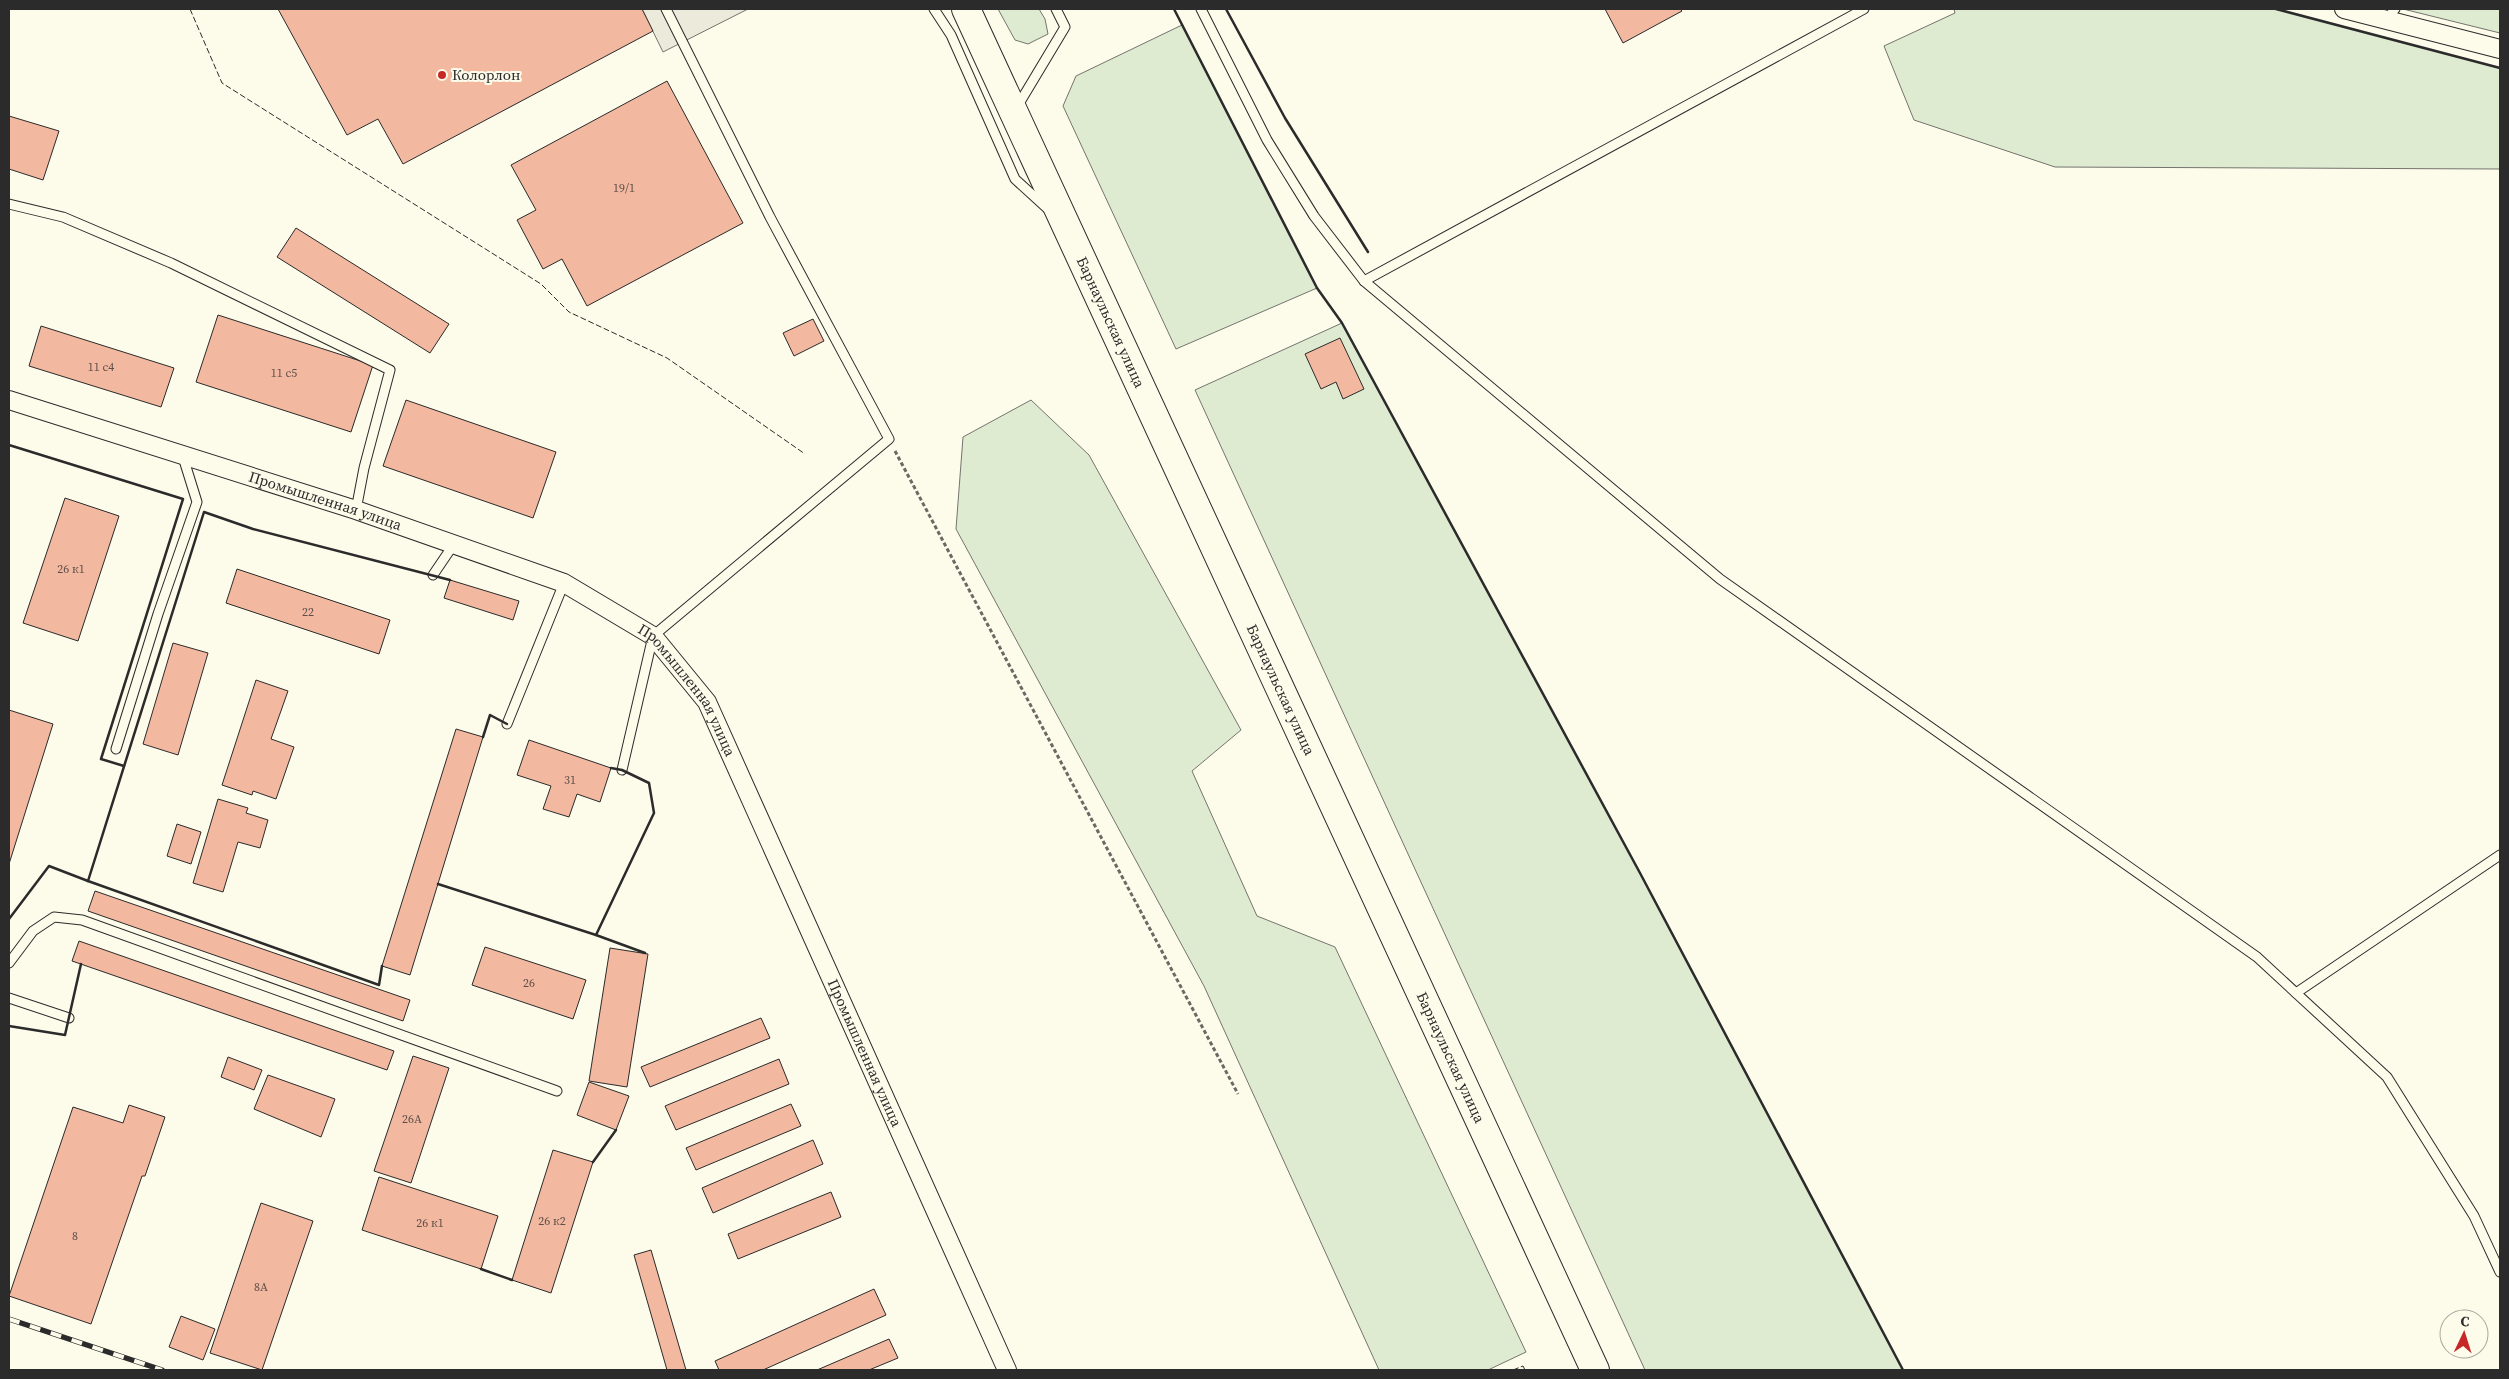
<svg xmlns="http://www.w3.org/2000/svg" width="2509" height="1379" font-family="'Source Serif 4',serif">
<rect width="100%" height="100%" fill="#fdfbea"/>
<g fill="#deebd1" stroke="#74746e">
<path d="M 998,9 L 1039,9 L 1045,19 L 1048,34 L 1028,44 L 1015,40 Z"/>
<path d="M 1954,9 L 2276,9 L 2500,68 L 2500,169 L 2055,167 L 1914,120 L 1884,46 L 1955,13 Z"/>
<path d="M 2403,9 L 2500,9 L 2500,33 Z"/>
<path d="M 1182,25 L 1317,288 L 1176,349 L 1063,106 L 1076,76 Z"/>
<path d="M 1342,323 L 1640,873 L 1903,1370 L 1645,1370 L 1195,390 Z"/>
<path d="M 1031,400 L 1089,455 L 1241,730 L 1192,771 L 1257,916 L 1335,947 L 1526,1352 L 1488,1370 L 1379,1370 L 1204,986 L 956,529 L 963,437 Z"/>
</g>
<path fill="#eceadb" stroke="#74746e" d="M 642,9 L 748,9 L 663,52 Z"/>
<g fill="#f2b8a0" stroke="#2b2b2b">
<path d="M 278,9 L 642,9 L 653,31 L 403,164 L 378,119 L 347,135 Z"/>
<path d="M 1605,9 L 1680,9 L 1682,11 L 1623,43 Z"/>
<path d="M 667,81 L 743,223 L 587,306 L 562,259 L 543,269 L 517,220 L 536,210 L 511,165 Z"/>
<path d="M 9,116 L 59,131 L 43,180 L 9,169 Z"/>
<path d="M 296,228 L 449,324 L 430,353 L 277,257 Z"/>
<path d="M 218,315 L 373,365 L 351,432 L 196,382 Z"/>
<path d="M 813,319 L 824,341 L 794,356 L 783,333 Z"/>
<path d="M 41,326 L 174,368 L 161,407 L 29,366 Z"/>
<path d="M 1340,338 L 1364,389 L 1343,399 L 1336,382 L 1321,389 L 1305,354 Z"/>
<path d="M 406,400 L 556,452 L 533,518 L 383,466 Z"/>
<path d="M 65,498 L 119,516 L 78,641 L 23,623 Z"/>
<path d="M 237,569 L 390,620 L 379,654 L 226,603 Z"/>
<path d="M 450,580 L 519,601 L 513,620 L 444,598 Z"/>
<path d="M 173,643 L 208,653 L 178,755 L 143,744 Z"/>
<path d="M 256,680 L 288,691 L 271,739 L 294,747 L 276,799 L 253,791 L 252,795 L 222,785 Z"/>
<path d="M 9,710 L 53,724 L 9,864 Z"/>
<path d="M 456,729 L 483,737 L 410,975 L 382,966 Z"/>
<path d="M 529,740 L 611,768 L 600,802 L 577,794 L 569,817 L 543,809 L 551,786 L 517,775 Z"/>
<path d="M 218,799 L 248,808 L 246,813 L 268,820 L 260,848 L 238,842 L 223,892 L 193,883 Z"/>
<path d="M 177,824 L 201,832 L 191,864 L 167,856 Z"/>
<path d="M 95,891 L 410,1000 L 403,1021 L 88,911 Z"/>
<path d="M 79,941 L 394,1051 L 387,1070 L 72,961 Z"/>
<path d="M 485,947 L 586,980 L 573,1019 L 472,985 Z"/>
<path d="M 610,948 L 648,954 L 627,1087 L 589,1081 Z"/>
<path d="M 761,1018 L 770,1038 L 650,1087 L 641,1067 Z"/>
<path d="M 413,1056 L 449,1068 L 411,1183 L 374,1171 Z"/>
<path d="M 228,1057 L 262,1070 L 254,1090 L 221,1077 Z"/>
<path d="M 779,1059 L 789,1084 L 676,1130 L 665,1106 Z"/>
<path d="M 268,1075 L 335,1099 L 321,1137 L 254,1109 Z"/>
<path d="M 589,1082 L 629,1096 L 616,1130 L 577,1115 Z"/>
<path d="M 791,1104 L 801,1126 L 696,1170 L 686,1148 Z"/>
<path d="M 129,1105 L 165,1117 L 145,1176 L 142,1176 L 91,1324 L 9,1296 L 73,1107 L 123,1123 Z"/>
<path d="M 813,1140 L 823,1164 L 713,1213 L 702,1188 Z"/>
<path d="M 553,1150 L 593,1162 L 551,1293 L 512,1280 Z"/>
<path d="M 379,1177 L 498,1216 L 481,1269 L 362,1230 Z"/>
<path d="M 831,1192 L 841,1217 L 738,1259 L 728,1234 Z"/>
<path d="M 261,1203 L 313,1221 L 262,1370 L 210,1353 Z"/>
<path d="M 651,1250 L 686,1370 L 667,1370 L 634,1255 Z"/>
<path d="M 874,1289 L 886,1315 L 763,1370 L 719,1370 L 715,1361 Z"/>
<path d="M 181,1316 L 215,1329 L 203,1360 L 169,1347 Z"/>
<path d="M 889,1339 L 898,1358 L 869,1370 L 817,1370 Z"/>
</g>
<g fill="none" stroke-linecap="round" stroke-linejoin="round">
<g stroke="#2b2b2b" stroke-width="11">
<g id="service">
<path d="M 934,9 L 951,35 L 1015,179 L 1049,210"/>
<path d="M 1201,9 L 1267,140 L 1314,216 L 1364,281 L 1720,579 L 2257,957 L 2387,1077 L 2474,1216 L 2500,1272"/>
<path d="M 2386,20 L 2395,9"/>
<path d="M 1017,107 L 1065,27 L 1056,9"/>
<path d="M 9,204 L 63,217 L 171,263 L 390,370 L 364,468 L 356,510"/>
<path d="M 1364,281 L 1864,9"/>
<path d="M 433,575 L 454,544"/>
<path d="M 507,724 L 564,583"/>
<path d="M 116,749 L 158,614 L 197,502 L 183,457"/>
<path d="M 622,770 L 653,636 L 889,439 L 770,217 L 666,9"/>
<path d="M 9,963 L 33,931 L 54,917 L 82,920 L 557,1091"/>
<path d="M 2296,993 L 2500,855"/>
<path d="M 9,998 L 69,1018"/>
</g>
</g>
<g stroke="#2b2b2b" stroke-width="20">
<g id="minor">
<path d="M 2344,9 L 2500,49"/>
<path id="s1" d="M 9,400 L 356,510 L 564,583 L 653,636 L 707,702 L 1007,1370"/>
</g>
</g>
<g stroke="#2b2b2b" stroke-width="30">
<g id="trunk">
<path id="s2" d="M 966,9 L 1595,1370"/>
</g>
</g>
<path stroke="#6a6964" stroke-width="3" stroke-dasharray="4 2.5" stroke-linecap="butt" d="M 895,451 L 1238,1094"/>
<use href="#service" stroke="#fdfbea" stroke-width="9"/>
<use href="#minor" stroke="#fdfbea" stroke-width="18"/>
<use href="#trunk" stroke="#fdfbea" stroke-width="28"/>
<g stroke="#2b2b2b" stroke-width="5.5">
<path id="rail" d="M 9,1319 L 162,1370"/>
</g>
<use href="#rail" stroke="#fdfbea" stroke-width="4" stroke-dasharray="11" stroke-linecap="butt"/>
<g stroke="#2b2b2b" stroke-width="1" stroke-dasharray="6 2.5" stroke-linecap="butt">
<path d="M 190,9 L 222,83 L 541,284 L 569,312 L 667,358 L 805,454"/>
<path d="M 1513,1370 L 1523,1366 L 1525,1370"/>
</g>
<g stroke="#2b2b2b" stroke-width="2.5">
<path d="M 1174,9 L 1317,288 L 1342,323 L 1640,873 L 1903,1370"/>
<path d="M 1226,9 L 1285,118 L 1368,252"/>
<path d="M 2276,9 L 2500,68"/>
<path d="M 9,445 L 183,499 L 101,759 L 124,766"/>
<path d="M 483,737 L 490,715 L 507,724"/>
<path d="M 438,884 L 596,935 L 654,813 L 649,783 L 622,770 L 611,768"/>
<path d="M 9,919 L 49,866 L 88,881"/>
<path d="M 596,935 L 645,953"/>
<path d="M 382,966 L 379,985 L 88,881 L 204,512 L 253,529 L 450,580"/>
<path d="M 9,1026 L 65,1035 L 81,964"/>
<path d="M 593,1162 L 616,1130"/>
<path d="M 481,1269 L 512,1280"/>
</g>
</g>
<circle fill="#c62828" stroke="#fdfbea" stroke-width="2" cx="442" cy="75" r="5"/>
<g text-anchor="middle" stroke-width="4" stroke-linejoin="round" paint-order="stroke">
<g font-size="12" fill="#5d4e48">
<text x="624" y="192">19/1</text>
<text x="101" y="371">11 с4</text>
<text x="284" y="377">11 с5</text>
<text x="71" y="573">26 к1</text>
<text x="308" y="616">22</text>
<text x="570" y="784">31</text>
<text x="529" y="987">26</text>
<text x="412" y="1123">26А</text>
<text x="552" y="1225">26 к2</text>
<text x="430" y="1227">26 к1</text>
<text x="75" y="1240">8</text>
<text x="261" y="1291">8А</text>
</g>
<g font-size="15" fill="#2b2b2b" stroke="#fdfbea" text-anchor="start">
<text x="452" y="80">Колорлон</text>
</g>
<g font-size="15" fill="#2b2b2b" stroke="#fdfbea">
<text dy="5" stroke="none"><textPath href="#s2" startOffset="345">Барнаульская улица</textPath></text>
<text dy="5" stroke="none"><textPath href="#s1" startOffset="332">Промышленная улица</textPath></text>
<text dy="5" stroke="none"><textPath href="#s2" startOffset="750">Барнаульская улица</textPath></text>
<text dy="5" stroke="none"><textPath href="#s1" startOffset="752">Промышленная улица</textPath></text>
<text dy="5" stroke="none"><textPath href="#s1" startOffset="1158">Промышленная улица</textPath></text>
<text dy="5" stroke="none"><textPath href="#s2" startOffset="1155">Барнаульская улица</textPath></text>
</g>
</g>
<rect width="2509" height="1379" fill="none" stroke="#2b2b2b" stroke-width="20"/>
<g transform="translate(2464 1334) rotate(4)"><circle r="24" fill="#fdfbea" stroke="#a9a89e"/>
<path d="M0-4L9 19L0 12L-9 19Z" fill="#c62828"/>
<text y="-8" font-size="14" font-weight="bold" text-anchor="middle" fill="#2b2b2b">С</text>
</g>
</svg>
